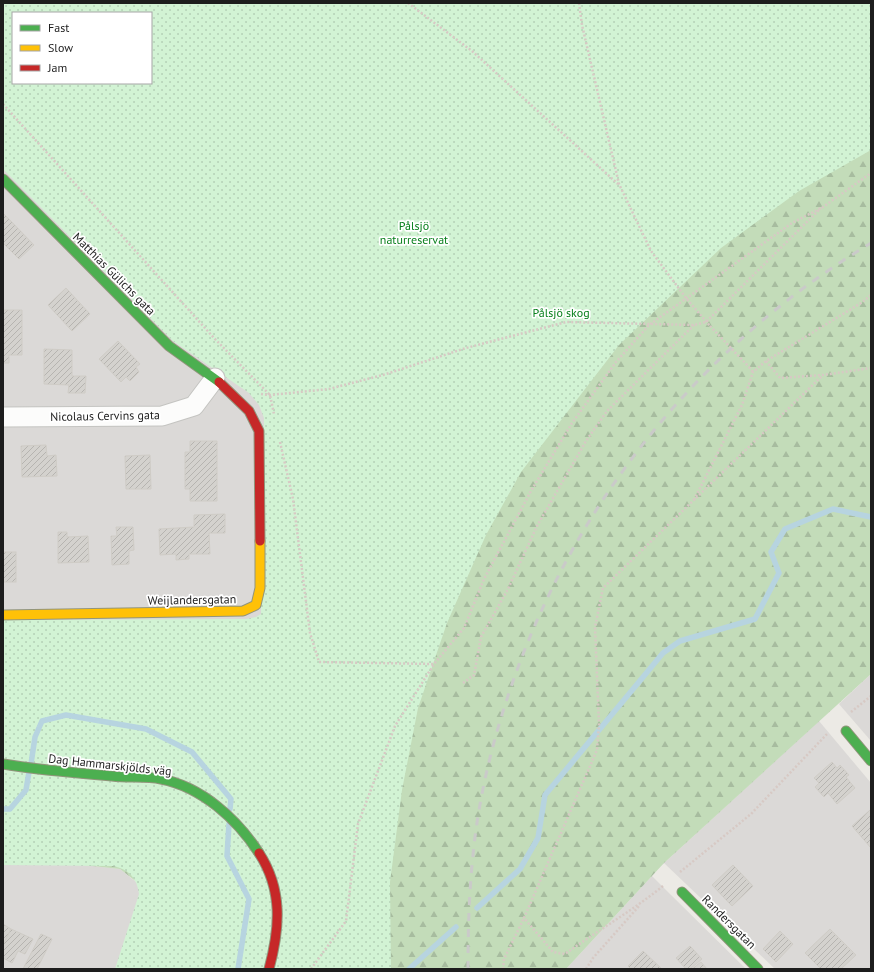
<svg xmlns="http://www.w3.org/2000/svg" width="874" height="972" font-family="'PT Sans',sans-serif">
<defs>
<pattern id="forest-firs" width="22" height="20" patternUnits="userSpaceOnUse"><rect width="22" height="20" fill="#c3dcb9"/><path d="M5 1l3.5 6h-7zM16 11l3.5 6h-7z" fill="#a7bc9f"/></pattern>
<pattern id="park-dots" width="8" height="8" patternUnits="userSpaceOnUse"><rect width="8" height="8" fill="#d2f3d4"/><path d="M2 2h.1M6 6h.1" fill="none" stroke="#b4d0b6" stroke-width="1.8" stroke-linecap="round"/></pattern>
<pattern id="building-hatch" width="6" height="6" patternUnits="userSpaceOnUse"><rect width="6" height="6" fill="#d4d2ce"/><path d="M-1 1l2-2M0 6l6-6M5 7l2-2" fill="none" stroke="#b6b4b0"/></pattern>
</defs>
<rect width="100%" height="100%" fill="#eceae5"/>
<g fill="#dbd9d7">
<path d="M 3,143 L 265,408 L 270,621 L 3,626 Z"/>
<path d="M 871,674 L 871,741 L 839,704 Z"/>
<path d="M 819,721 L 871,783 L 871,969 L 775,969 L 664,863 Z"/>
<path d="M 74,864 L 120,869 L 147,891 L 122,969 L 3,969 L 3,865 Z"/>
<path d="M 652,876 L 671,895 L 746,969 L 566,969 Z"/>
</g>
<path fill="url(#forest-firs)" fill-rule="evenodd" d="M 3,3 L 871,3 L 871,674 L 664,863 L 566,969 L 122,969 L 147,890 L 120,869 L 74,864 L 3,865 L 3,626 L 270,621 L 265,408 L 3,143 ZM 13,13 L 151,13 L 151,83 L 13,83 Z"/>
<path fill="url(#park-dots)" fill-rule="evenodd" d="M 3,3 L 871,3 L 871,150 L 799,191 L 721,248 L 619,345 L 521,472 L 486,535 L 447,623 L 418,708 L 402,790 L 390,882 L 391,969 L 115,969 L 139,894 C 137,878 129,869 113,866 L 3,865 L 3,620 L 246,619 L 256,617 L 261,614 L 264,418 L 259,405 L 249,393 L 173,341 L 3,169 ZM 13,13 L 151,13 L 151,83 L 13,83 Z"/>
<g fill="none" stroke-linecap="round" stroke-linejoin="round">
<g stroke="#b7d4e0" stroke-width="5.5">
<path d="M 31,764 L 35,737 L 42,721 L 66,715 L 146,729 L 192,752 L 231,799 L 230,809"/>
<path d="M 3,809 L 10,809 L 26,790 L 29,772"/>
<path d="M 229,824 L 227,856 L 249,899 L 238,969"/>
<path d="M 477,908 L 520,869 L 538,838 L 545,795 L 663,653 L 680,641 L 755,619 L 779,573 L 771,552 L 785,529 L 833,509 L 871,517"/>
<path d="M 409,969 L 456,927"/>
</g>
</g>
<g fill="url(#building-hatch)" stroke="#cfccc6">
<path d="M 3,213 L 34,245 L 19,259 L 3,243 Z"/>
<path d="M 66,288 L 90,314 L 72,331 L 48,305 Z"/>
<path d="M 3,310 L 22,310 L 22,355 L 9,355 L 9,363 L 3,363 Z"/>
<path d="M 118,341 L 140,364 L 136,367 L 139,372 L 130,381 L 126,377 L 121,382 L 99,359 Z"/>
<path d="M 44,349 L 72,350 L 72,376 L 86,376 L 85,393 L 68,393 L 69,385 L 44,384 Z"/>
<path d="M 190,441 L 217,441 L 217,501 L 190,501 L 190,489 L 185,489 L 185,452 L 190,452 Z"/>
<path d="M 46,445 L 47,456 L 56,455 L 57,476 L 22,477 L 21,446 Z"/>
<path d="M 150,455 L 151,489 L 126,489 L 125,456 Z"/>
<path d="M 225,514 L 225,533 L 209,533 L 210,554 L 189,554 L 189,559 L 176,560 L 176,554 L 160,555 L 159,529 L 194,527 L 194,515 Z"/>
<path d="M 116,527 L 133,527 L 134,550 L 129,551 L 129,564 L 112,565 L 111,536 L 117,536 Z"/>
<path d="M 58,532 L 67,532 L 67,537 L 88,536 L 89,562 L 58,563 Z"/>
<rect x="3" y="552" width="13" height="30"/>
<path d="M 832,762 L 837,768 L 840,765 L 849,775 L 846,777 L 855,788 L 837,804 L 828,793 L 824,797 L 815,787 L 819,783 L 814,778 Z"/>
<path d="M 870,810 L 871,811 L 871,848 L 852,826 Z"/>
<path d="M 733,865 L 753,886 L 732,906 L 712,885 Z"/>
<path d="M 3,924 L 11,929 L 3,945 Z"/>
<path d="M 11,929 L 33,939 L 25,954 L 18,951 L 12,963 L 3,958 L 3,945 Z"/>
<path d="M 830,929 L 856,955 L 841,969 L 821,969 L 805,953 Z"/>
<path d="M 780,931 L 793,944 L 776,962 L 763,949 Z"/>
<path d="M 41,934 L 52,939 L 37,969 L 23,969 Z"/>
<path d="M 690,946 L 702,959 L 690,969 L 686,969 L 676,958 Z"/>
<path d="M 643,951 L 662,969 L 631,969 L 628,966 Z"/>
<path d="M 701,962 L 707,969 L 692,969 Z"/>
</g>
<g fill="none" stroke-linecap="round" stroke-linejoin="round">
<g stroke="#c4c4c1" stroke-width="21">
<path id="street" d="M 3,417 L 162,416 L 194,406 L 215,378"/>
</g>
<g stroke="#92957c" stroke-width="11">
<g id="fast">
<path d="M 3,179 L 169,346 L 219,382"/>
<path d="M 846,731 L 871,761"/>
<path d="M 3,764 C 39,770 76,773 112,776 C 128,778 145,776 161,779 C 202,787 237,819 259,853"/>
<path d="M 682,892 L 758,969"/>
</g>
</g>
<g stroke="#92957c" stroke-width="11">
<path id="slow" d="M 3,615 L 243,611 L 256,605 L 260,588 L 260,541"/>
</g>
<g stroke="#92957c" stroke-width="11">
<g id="jam">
<path d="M 219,382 L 249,411 L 259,431 L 260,541"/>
<path d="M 259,853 C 283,890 280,928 269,969"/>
</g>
</g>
<g stroke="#d7c9c4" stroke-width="2.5" stroke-dasharray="2 2" stroke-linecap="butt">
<path d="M 408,3 L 472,51 L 618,184"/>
<path d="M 579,3 L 582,25 L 619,184 L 651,251 L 686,298 L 710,326"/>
<path d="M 3,104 L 214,338 L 270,395 L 274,414"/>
<path d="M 766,361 L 780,378 L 823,375 L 871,368"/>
<path d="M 749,367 L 753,372"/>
<path d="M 261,394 L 270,395 L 329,389 L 383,375 L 466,348 L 566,322 L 694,325 L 706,322 L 821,208"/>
<path d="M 280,442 L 293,499 L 310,633 L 319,662 L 434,664 L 464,628 L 484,579 L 531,491 L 572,423 L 616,362 L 649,325 L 792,223 L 823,207 L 871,173"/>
<path d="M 694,500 L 742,405 L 753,372 L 766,361 L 861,303 L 871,295"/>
<path d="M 463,683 L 474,675 L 481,637 L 508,589 L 537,526 L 586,441 L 607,411 L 694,325"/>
<path d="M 851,712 L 871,696"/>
<path d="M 680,872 L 751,814 L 827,734"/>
<path d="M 663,886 C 632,911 597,931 565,954 L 553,952 L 524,918 L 597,750 L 599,725 L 595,627 L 603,588 L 823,375"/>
<path d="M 311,969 L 346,921 L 358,824 L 395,726 L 434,664"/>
<path d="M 503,969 L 504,959 L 524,918"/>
<path d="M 586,969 L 593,958 L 640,905"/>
</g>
<use href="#street" stroke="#fcfcfb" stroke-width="19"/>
<use href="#fast" stroke="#4caf50" stroke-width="9"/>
<use href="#slow" stroke="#ffc107" stroke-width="9"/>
<use href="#jam" stroke="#c62828" stroke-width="9"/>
<path stroke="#cacac9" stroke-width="3" stroke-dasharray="8 8" stroke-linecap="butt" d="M 468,969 C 468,931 469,893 473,855 C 478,803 490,751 506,702 C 568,509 698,347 871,243"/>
<path stroke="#d7c9c4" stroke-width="2.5" stroke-dasharray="2 2" stroke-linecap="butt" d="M 710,326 L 749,367"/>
</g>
<g text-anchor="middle" stroke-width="3.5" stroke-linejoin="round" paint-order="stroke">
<g font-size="12" fill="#077f1b" stroke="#fff">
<text x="414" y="230">Pålsjö<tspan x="414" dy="14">naturreservat</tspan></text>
<text x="561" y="317">Pålsjö skog</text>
</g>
<g font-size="12" fill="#1d1d1d" stroke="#fff">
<text transform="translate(114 274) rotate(45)" y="4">Matthias Gülichs gata</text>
<text transform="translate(105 416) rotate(-1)" y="4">Nicolaus Cervins gata</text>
<text transform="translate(192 600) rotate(-1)" y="4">Weijlandersgatan</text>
<text transform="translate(110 765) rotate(6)" y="4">Dag Hammarskjölds väg</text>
<text transform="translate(729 922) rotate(45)" y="4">Randersgatan</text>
</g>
</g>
<rect width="874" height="972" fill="none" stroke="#1d1d1d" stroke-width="8"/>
<rect x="12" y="12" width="140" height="72" fill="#ffffff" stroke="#a5a5a5"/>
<rect x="20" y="25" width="20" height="6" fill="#4caf50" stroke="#a5a5a5"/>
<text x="48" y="32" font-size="12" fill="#1d1d1d">Fast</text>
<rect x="20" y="45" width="20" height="6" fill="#ffc107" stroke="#a5a5a5"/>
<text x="48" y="52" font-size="12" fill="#1d1d1d">Slow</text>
<rect x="20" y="65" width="20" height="6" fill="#c62828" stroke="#a5a5a5"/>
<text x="48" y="72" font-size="12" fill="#1d1d1d">Jam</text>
</svg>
